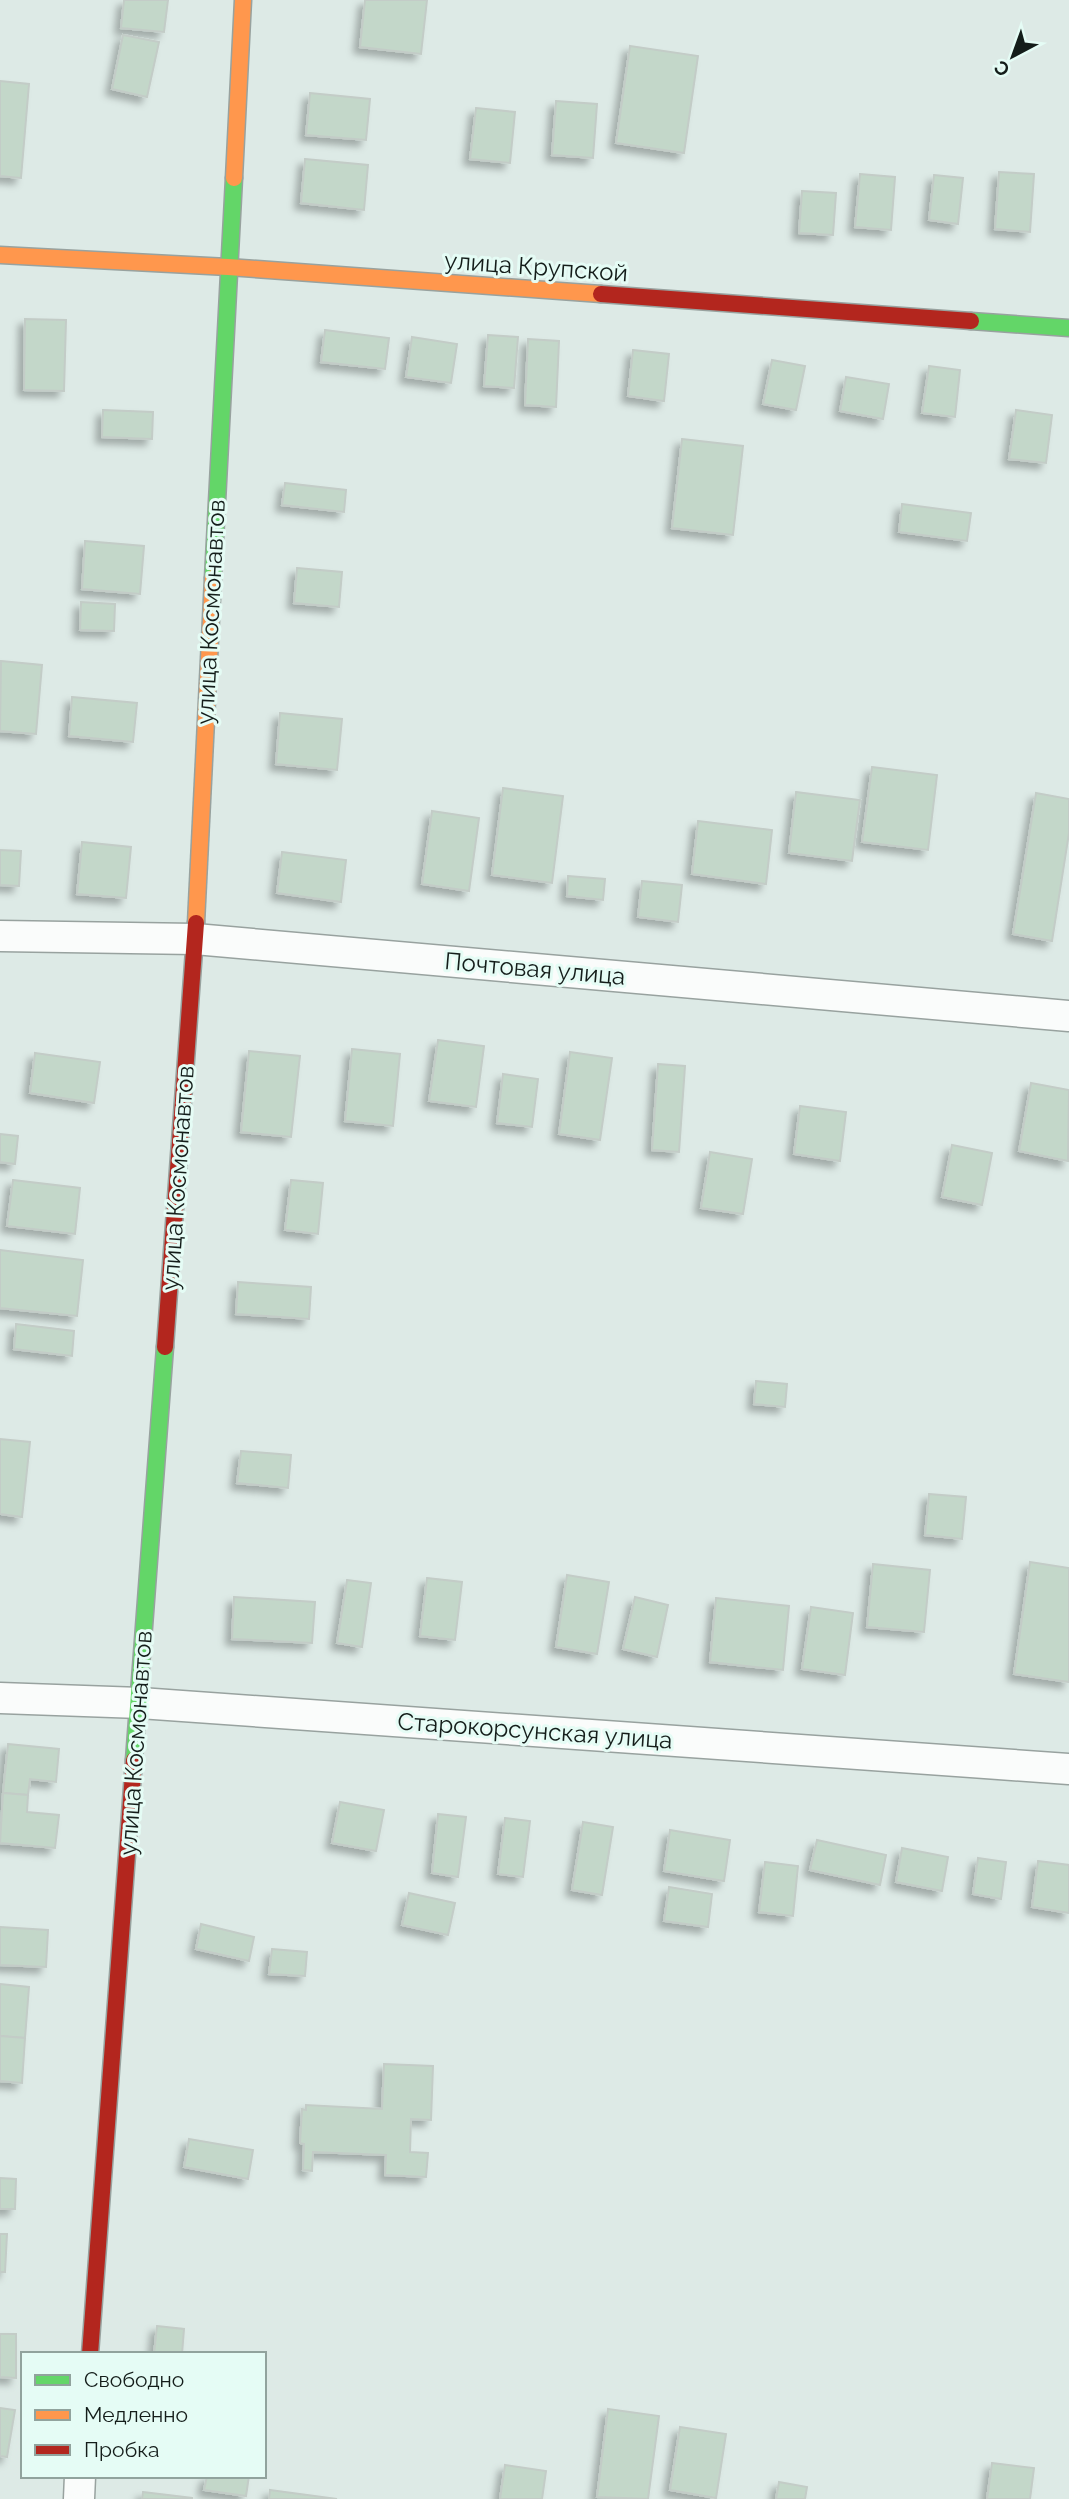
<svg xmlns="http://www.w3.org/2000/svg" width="1069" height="2499" font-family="Raleway,sans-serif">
<defs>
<filter id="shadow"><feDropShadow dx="-6" dy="6" stdDeviation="3.5" flood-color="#0004"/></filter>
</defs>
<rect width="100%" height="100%" fill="#ddeae6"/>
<g fill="#c3d7c9" stroke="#c3ccc7" stroke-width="2" filter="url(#shadow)">
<path d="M 124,0 L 168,0 L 164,32 L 121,28 Z"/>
<path d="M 365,0 L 427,0 L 421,54 L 360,47 Z"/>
<path d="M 123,35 L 159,42 L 147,97 L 112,89 Z"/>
<path d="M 630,46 L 698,56 L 684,153 L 616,143 Z"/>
<path d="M 0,81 L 29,84 L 21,178 L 0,176 Z"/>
<path d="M 310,93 L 370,99 L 366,140 L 306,135 Z"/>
<path d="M 556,101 L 597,104 L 593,158 L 552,155 Z"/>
<path d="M 476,108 L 515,112 L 510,163 L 470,159 Z"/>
<path d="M 305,159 L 368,165 L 364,210 L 301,203 Z"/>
<path d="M 999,172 L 1034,174 L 1030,232 L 995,229 Z"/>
<path d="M 860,174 L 895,177 L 891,230 L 855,227 Z"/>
<path d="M 934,175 L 963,178 L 958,224 L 929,220 Z"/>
<path d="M 802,191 L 836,193 L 833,235 L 799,233 Z"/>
<path d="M 25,319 L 66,320 L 64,391 L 24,390 Z"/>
<path d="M 325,330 L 389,338 L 385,369 L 321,362 Z"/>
<path d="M 488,335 L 518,337 L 514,388 L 484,386 Z"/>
<path d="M 412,337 L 457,344 L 451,383 L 406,377 Z"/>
<path d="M 528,339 L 559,341 L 556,407 L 525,405 Z"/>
<path d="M 633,350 L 669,354 L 664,401 L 628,396 Z"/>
<path d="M 772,360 L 805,366 L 796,410 L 763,404 Z"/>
<path d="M 929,366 L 960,370 L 955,417 L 922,413 Z"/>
<path d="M 846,377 L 889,384 L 883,419 L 840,411 Z"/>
<path d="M 103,410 L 153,412 L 152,439 L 102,437 Z"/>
<path d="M 1016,410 L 1052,415 L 1046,463 L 1009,459 Z"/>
<path d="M 682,439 L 743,446 L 733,535 L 672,528 Z"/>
<path d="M 285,483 L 346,490 L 344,512 L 282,505 Z"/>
<path d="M 902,504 L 971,513 L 967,541 L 899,532 Z"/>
<path d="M 85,541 L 144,546 L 140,594 L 82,589 Z"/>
<path d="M 297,568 L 342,572 L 339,607 L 294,603 Z"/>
<path d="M 81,602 L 115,604 L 114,631 L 80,630 Z"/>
<path d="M 1,661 L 42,665 L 36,734 L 0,731 Z"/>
<path d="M 72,697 L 137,703 L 133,742 L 69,736 Z"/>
<path d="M 280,713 L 342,719 L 337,770 L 276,764 Z"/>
<path d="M 872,767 L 937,775 L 928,850 L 862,842 Z"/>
<path d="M 503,788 L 563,796 L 552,883 L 492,875 Z"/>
<path d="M 796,792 L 860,800 L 852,861 L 789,853 Z"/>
<path d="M 1036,793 L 1069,799 L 1069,833 L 1052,941 L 1013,934 Z"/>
<path d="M 432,811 L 479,818 L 469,891 L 422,884 Z"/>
<path d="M 698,821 L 772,830 L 766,884 L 692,874 Z"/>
<path d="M 82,842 L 131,847 L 126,898 L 77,894 Z"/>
<path d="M 0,850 L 21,851 L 19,886 L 0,885 Z"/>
<path d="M 282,852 L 346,860 L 341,902 L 277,893 Z"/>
<path d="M 568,876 L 605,879 L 603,900 L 567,896 Z"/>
<path d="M 642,881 L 682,885 L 678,922 L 638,917 Z"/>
<path d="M 438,1040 L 484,1046 L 476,1107 L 429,1101 Z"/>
<path d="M 352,1049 L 400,1054 L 393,1126 L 345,1121 Z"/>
<path d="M 249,1051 L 300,1056 L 291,1137 L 241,1132 Z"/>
<path d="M 570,1052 L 612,1058 L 600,1140 L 559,1134 Z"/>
<path d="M 35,1053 L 100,1062 L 94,1103 L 30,1093 Z"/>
<path d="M 658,1064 L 685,1066 L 679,1152 L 652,1150 Z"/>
<path d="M 503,1074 L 538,1079 L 532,1127 L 497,1123 Z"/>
<path d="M 1031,1083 L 1069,1090 L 1068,1161 L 1019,1151 Z"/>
<path d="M 800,1106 L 846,1112 L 840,1161 L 794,1154 Z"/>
<path d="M 0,1134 L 18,1136 L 15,1164 L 0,1162 Z"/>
<path d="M 952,1145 L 992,1153 L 982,1205 L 942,1197 Z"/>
<path d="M 710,1152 L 752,1159 L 743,1214 L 701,1208 Z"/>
<path d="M 13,1180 L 80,1188 L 75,1234 L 7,1226 Z"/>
<path d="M 291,1180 L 323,1183 L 318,1234 L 285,1230 Z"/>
<path d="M 0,1250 L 83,1260 L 77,1316 L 0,1308 Z"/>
<path d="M 238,1282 L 311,1287 L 309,1319 L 236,1314 Z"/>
<path d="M 16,1324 L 74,1331 L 72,1356 L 14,1349 Z"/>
<path d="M 756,1381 L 787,1384 L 785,1407 L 754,1404 Z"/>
<path d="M 0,1439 L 30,1442 L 22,1517 L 0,1514 Z"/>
<path d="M 241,1451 L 291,1455 L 288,1488 L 237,1483 Z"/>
<path d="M 929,1494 L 966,1497 L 962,1539 L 925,1535 Z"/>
<path d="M 1030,1562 L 1069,1568 L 1069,1682 L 1014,1674 Z"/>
<path d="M 873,1564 L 930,1570 L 924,1632 L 867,1627 Z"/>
<path d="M 567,1575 L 609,1582 L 597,1654 L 556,1647 Z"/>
<path d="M 427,1578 L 462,1582 L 455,1640 L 420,1636 Z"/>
<path d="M 347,1580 L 371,1583 L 362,1647 L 337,1643 Z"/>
<path d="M 234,1597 L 315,1602 L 312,1643 L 232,1639 Z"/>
<path d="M 635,1597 L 668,1605 L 657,1657 L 623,1649 Z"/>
<path d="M 716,1598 L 789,1606 L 783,1670 L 710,1662 Z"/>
<path d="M 811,1607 L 853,1613 L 845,1675 L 802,1669 Z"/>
<path d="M 8,1744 L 59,1749 L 56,1782 L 30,1779 L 28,1795 L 3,1793 Z"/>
<path d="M 3,1793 L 28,1795 L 27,1812 L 59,1815 L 55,1848 L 0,1843 Z"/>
<path d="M 340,1802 L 384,1810 L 376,1851 L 332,1843 Z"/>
<path d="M 438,1814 L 466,1817 L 458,1877 L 432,1873 Z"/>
<path d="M 505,1818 L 530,1821 L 523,1877 L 498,1874 Z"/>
<path d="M 583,1822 L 613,1827 L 602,1895 L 572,1890 Z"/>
<path d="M 670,1830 L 730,1840 L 724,1881 L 664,1871 Z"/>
<path d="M 817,1840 L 886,1855 L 880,1885 L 810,1870 Z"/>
<path d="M 902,1848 L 948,1857 L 942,1891 L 896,1882 Z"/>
<path d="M 978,1858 L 1006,1862 L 1001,1899 L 973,1894 Z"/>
<path d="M 1038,1861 L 1069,1865 L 1069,1913 L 1032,1907 Z"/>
<path d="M 765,1862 L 798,1866 L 793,1916 L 759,1912 Z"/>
<path d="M 669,1887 L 712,1894 L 708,1927 L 664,1921 Z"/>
<path d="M 409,1893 L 455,1903 L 448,1935 L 402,1925 Z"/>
<path d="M 201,1924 L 254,1937 L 249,1961 L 196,1949 Z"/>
<path d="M 0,1927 L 48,1930 L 46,1967 L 0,1965 Z"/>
<path d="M 272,1949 L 307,1952 L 305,1976 L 269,1974 Z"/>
<path d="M 0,1984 L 29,1987 L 25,2038 L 0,2036 Z"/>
<path d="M 0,2036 L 25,2038 L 22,2083 L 0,2081 Z"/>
<path d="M 384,2064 L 433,2066 L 431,2120 L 411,2119 L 410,2152 L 428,2153 L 426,2177 L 385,2175 L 386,2155 L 313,2152 L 312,2171 L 303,2170 L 304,2144 L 300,2143 L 302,2109 L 306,2110 L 306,2105 L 382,2109 Z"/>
<path d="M 189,2139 L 253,2150 L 248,2179 L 184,2167 Z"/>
<path d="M 0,2178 L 16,2179 L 15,2209 L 0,2209 Z"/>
<path d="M 0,2234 L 7,2234 L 5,2272 L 0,2272 Z"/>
<path d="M 157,2326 L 184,2329 L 182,2354 L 154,2354 Z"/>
<path d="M 0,2334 L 16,2334 L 16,2378 L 0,2377 Z"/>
<path d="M 0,2408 L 15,2410 L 7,2457 L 0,2456 Z"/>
<path d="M 608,2409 L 659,2416 L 648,2499 L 597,2497 Z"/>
<path d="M 680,2427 L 726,2434 L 716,2498 L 670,2490 Z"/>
<path d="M 992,2463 L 1034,2468 L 1030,2499 L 987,2499 Z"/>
<path d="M 505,2465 L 546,2471 L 542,2499 L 500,2499 Z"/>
<path d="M 207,2476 L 249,2476 L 246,2496 L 204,2490 Z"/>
<path d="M 779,2482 L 807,2487 L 805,2499 L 776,2499 Z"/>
<path d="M 270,2490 L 337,2499 L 269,2499 Z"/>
<path d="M 143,2492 L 192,2498 L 192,2499 L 142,2499 Z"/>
</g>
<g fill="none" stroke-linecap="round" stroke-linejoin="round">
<g stroke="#98a29f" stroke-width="33">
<g id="street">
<path d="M 0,936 L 195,939 L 1069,1016"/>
<path d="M 0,1698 L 140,1703 L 1069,1769"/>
<path d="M 79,2499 L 80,2476"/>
</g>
</g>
<g stroke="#98a29f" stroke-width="19">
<g id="fast">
<path d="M 971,321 L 1069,328"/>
<path d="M 213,578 L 234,178"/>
<path d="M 134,1760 L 165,1347"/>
</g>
</g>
<g stroke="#98a29f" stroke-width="19">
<g id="slow">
<path d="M 234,178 L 243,0"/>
<path d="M 0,255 L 228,267 L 601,294"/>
<path d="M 196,923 L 213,578"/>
</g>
</g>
<g stroke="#98a29f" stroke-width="19">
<g id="jam">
<path d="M 601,294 L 971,321"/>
<path d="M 165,1347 L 196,923"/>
<path d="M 90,2354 L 134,1760"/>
</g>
</g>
<use href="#street" stroke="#fafcfb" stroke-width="30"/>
<use href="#fast" stroke="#63d668" stroke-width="16"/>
<use href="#slow" stroke="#ff974d" stroke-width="16"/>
<use href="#jam" stroke="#b3261e" stroke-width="16"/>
</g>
<g text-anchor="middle" stroke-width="6" stroke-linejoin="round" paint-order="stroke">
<g font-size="24" fill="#141d1a" stroke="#e5fcf5">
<text transform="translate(536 267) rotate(4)" y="8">улица Крупской</text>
<text transform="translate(211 612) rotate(-87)" y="8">улица Космонавтов</text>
<text transform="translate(535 969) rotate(5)" y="8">Почтовая улица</text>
<text transform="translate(178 1178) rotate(-86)" y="8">улица Космонавтов</text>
<text transform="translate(535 1731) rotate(4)" y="8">Старокорсунская улица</text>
<text transform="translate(136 1743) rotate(-86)" y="8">улица Космонавтов</text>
</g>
</g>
<rect x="21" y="2352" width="245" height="126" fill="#e5fcf5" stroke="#91a39d" stroke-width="2"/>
<rect x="35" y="2375" width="35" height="10" fill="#63d668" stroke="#91a39d" stroke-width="2"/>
<text x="84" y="2387" font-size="21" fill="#141d1a">Свободно</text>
<rect x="35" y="2410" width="35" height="10" fill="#ff974d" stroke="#91a39d" stroke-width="2"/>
<text x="84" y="2422" font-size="21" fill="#141d1a">Медленно</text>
<rect x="35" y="2445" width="35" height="10" fill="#b3261e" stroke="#91a39d" stroke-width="2"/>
<text x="84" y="2457" font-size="21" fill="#141d1a">Пробка</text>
<g transform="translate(1013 56) rotate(221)" stroke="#e5fcf5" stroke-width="5" paint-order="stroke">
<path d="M0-5L12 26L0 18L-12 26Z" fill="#141d1a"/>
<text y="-10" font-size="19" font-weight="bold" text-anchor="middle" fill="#141d1a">С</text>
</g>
</svg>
